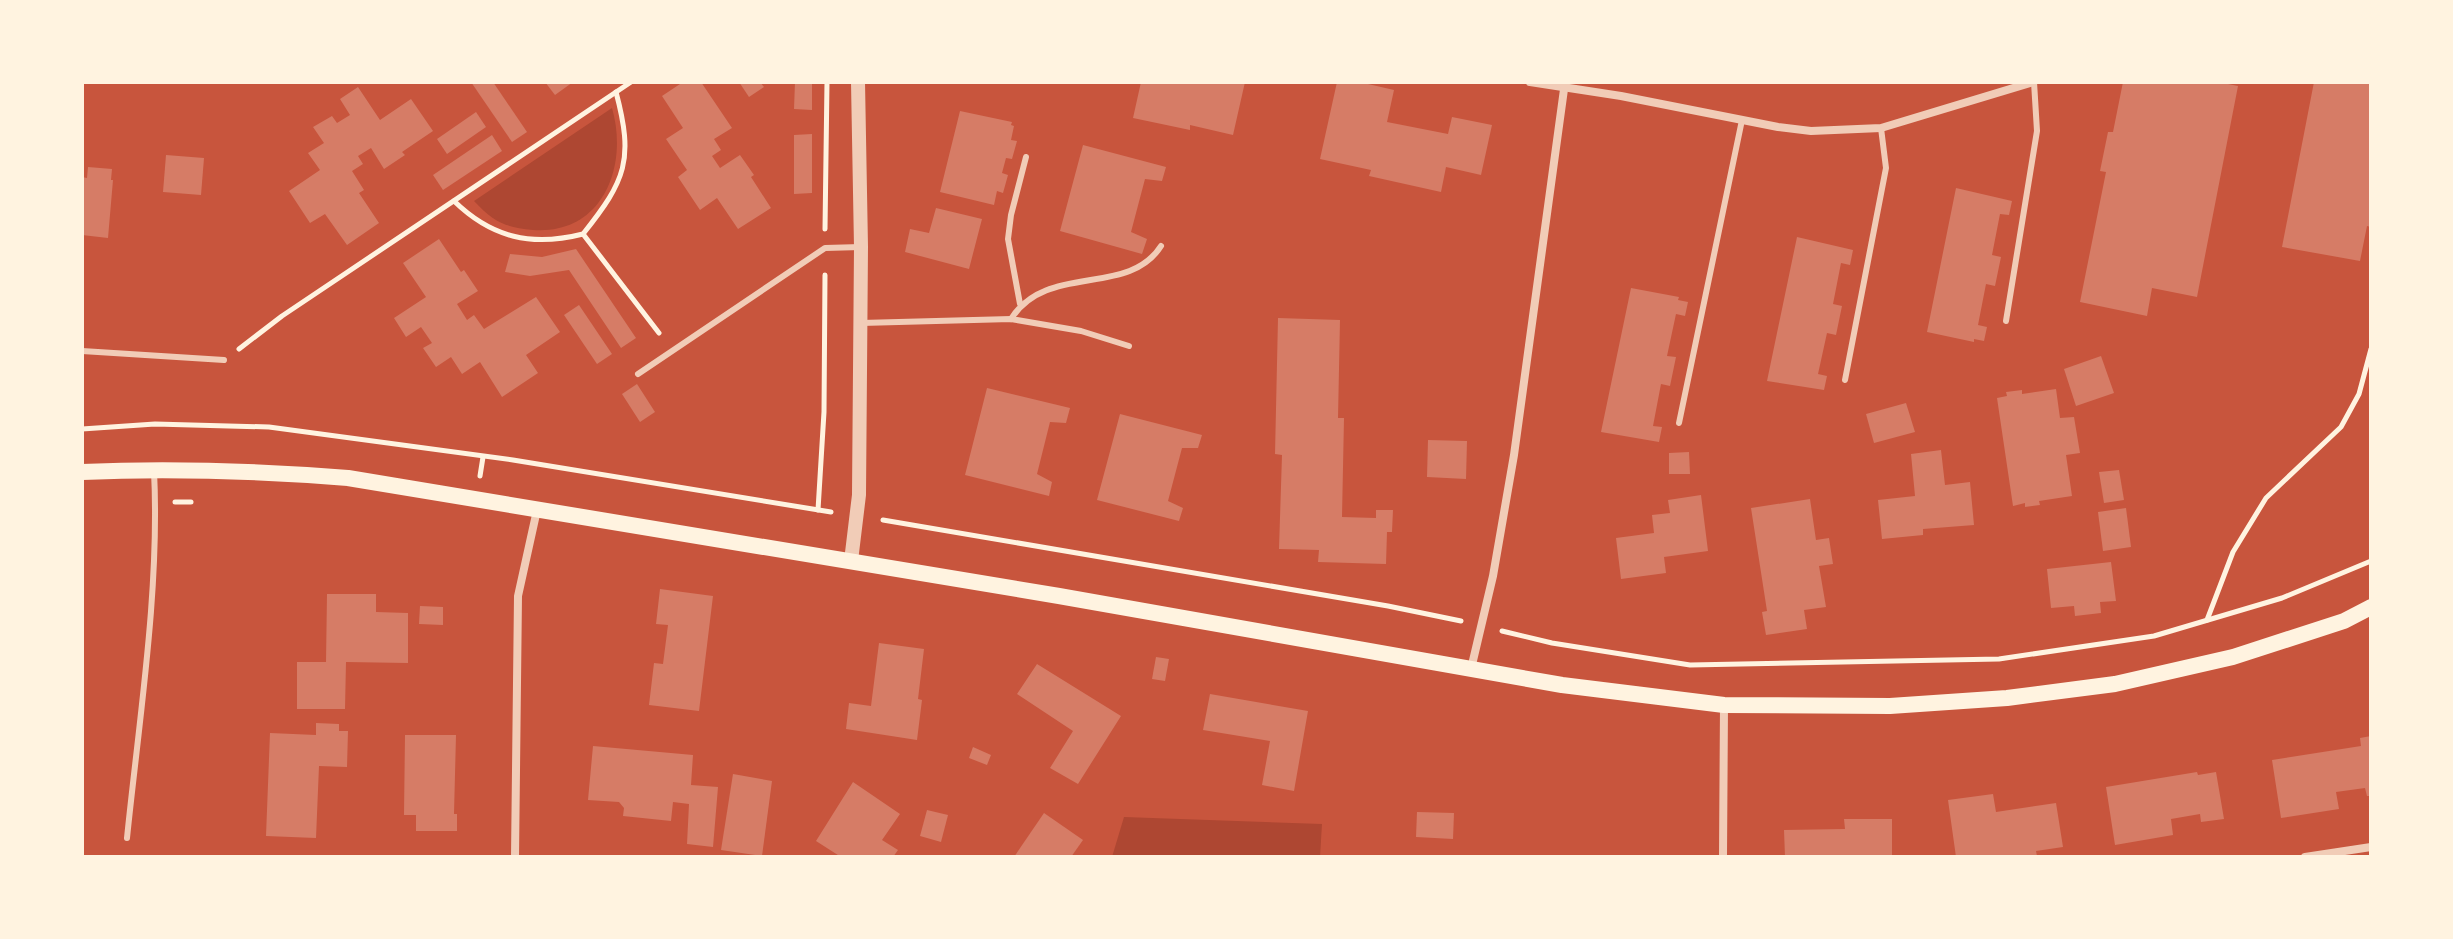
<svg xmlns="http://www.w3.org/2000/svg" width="2453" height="939" font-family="Barlow,sans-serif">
<rect width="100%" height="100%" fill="#c8553d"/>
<g fill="#ae4732">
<path d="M 612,108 C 629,167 602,235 533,230 C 504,227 494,222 474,201 Z"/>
<path d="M 1124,817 L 1322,824 L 1320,857 L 1112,857 Z"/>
</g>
<g fill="#d67c66">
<path d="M 471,82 L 493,82 L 527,132 L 512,142 Z"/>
<path d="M 545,82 L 573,82 L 555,95 Z"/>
<path d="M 683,82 L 701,82 L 732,128 L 714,139 L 721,150 L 712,156 L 720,168 L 740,155 L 754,175 L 751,177 L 771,208 L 738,229 L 717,198 L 700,210 L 678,177 L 687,170 L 666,139 L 683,128 L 662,96 Z"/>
<path d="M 739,82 L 760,82 L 764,87 L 749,97 Z"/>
<path d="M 795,82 L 812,82 L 812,110 L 794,109 Z"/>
<path d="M 1141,82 L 1245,82 L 1233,135 L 1190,125 L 1190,130 L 1133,118 Z"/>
<path d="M 1337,82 L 1369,82 L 1368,84 L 1394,90 L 1387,122 L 1448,134 L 1452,117 L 1492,125 L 1481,175 L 1446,167 L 1441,192 L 1369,176 L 1371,170 L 1320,159 Z"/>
<path d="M 2123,82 L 2218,82 L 2238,86 L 2197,297 L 2152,288 L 2147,316 L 2080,302 L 2106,172 L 2100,171 L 2108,132 L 2113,132 Z"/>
<path d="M 2314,82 L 2371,82 L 2371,227 L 2367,226 L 2360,261 L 2282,247 Z"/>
<path d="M 358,87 L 380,120 L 411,99 L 433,131 L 402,152 L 405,155 L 384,169 L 371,148 L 358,156 L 363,164 L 352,171 L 364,190 L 359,193 L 379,223 L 347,245 L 325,214 L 310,223 L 289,191 L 320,170 L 308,153 L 324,143 L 313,127 L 332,116 L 337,123 L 350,115 L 340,99 Z"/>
<path d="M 960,111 L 1012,122 L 1011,125 L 1014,126 L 1011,140 L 1017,141 L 1012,159 L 1006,158 L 1002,173 L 1008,175 L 1003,193 L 997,191 L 994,205 L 940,192 Z"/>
<path d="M 476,112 L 486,127 L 447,154 L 437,139 Z"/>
<path d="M 812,134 L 812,193 L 794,194 L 794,135 Z"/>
<path d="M 492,135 L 502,151 L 443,190 L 433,175 Z"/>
<path d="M 1083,145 L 1166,167 L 1162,181 L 1145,179 L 1131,232 L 1147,239 L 1142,254 L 1060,231 Z"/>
<path d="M 166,155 L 204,158 L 201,195 L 163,192 Z"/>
<path d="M 88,167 L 112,169 L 111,180 L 113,180 L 108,238 L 82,235 L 82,177 L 87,178 Z"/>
<path d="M 1956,188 L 2012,201 L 2009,215 L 2000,214 L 1992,255 L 2001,257 L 1995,286 L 1986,284 L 1978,325 L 1987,327 L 1984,341 L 1974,339 L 1974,342 L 1927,332 Z"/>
<path d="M 936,208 L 982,219 L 969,269 L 905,252 L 910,229 L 929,233 Z"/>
<path d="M 1797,237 L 1853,250 L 1850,265 L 1841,263 L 1833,304 L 1842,306 L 1836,335 L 1827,333 L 1818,374 L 1827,376 L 1824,390 L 1767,381 Z"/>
<path d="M 439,239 L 461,272 L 464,270 L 478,291 L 457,304 L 467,320 L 474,315 L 484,329 L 536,297 L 560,332 L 526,355 L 538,373 L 502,397 L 480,362 L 462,374 L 451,357 L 436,367 L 423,348 L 432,343 L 421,327 L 406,337 L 394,318 L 426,297 L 403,263 Z"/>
<path d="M 576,249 L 636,338 L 621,348 L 569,270 L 530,276 L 505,272 L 510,254 L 542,257 Z"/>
<path d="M 1631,288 L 1679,297 L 1678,300 L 1688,302 L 1685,316 L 1676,314 L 1667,356 L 1676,357 L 1670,386 L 1661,384 L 1653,426 L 1662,427 L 1659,442 L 1601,432 Z"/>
<path d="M 579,305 L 612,354 L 597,364 L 564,315 Z"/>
<path d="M 1278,318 L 1340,320 L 1338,418 L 1344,418 L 1342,517 L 1376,518 L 1376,510 L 1393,510 L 1392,532 L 1387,532 L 1386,564 L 1318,562 L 1319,550 L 1279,549 L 1282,455 L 1275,454 Z"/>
<path d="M 2101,356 L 2114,393 L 2076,406 L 2064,369 Z"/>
<path d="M 637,384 L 655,412 L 640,422 L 622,394 Z"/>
<path d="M 987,388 L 1070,408 L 1066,423 L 1050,422 L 1037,474 L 1052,482 L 1049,496 L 965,475 Z"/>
<path d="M 2056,389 L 2060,418 L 2074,417 L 2080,453 L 2066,455 L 2072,496 L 2039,501 L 2040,505 L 2025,507 L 2025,503 L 2013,506 L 1997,398 L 2007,396 L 2006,392 L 2022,390 L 2022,394 Z"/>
<path d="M 1906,403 L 1915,432 L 1874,443 L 1866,414 Z"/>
<path d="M 1120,414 L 1202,435 L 1198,448 L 1182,448 L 1168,501 L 1183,508 L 1179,521 L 1097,500 Z"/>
<path d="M 1428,440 L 1467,441 L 1466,479 L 1427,477 Z"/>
<path d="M 1941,450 L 1945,485 L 1970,482 L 1974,525 L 1923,529 L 1923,535 L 1882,539 L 1878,500 L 1915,496 L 1911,454 Z"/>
<path d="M 1689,452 L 1690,474 L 1669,474 L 1669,453 Z"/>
<path d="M 2119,470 L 2124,500 L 2104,503 L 2099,472 Z"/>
<path d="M 1701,495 L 1708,551 L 1664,557 L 1666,573 L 1621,579 L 1616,538 L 1654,533 L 1652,515 L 1670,513 L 1668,500 Z"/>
<path d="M 1810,499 L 1816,540 L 1829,538 L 1833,564 L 1819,566 L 1826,607 L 1804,610 L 1807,629 L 1766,635 L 1762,612 L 1767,611 L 1751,508 Z"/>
<path d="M 2126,508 L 2131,547 L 2103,551 L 2098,512 Z"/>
<path d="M 2111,562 L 2116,601 L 2100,602 L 2101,613 L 2075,616 L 2074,606 L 2051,608 L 2047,569 Z"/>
<path d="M 660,589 L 713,596 L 699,711 L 649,705 L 654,663 L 663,664 L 668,625 L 656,624 Z"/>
<path d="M 327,594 L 376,594 L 376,612 L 408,613 L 408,663 L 346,662 L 345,709 L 297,709 L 297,662 L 326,662 Z"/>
<path d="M 420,606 L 443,607 L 443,625 L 419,624 Z"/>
<path d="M 879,643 L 924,649 L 918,699 L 922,700 L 917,740 L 846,729 L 849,703 L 871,706 Z"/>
<path d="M 1156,657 L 1169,659 L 1165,681 L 1152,679 Z"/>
<path d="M 1037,664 L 1121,716 L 1078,784 L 1050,768 L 1073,731 L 1017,694 Z"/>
<path d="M 1210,694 L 1308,711 L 1294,791 L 1262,785 L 1270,741 L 1203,730 Z"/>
<path d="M 316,723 L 339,724 L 339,731 L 348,731 L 347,767 L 319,766 L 316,838 L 266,836 L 270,733 L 316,735 Z"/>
<path d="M 405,735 L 456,735 L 454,814 L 457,814 L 457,831 L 416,831 L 416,815 L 404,815 Z"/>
<path d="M 2371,736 L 2371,796 L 2367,796 L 2365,788 L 2336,792 L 2339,809 L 2281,818 L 2272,760 L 2361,746 L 2360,738 Z"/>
<path d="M 593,746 L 693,755 L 691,785 L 718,787 L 713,847 L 687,844 L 689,804 L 673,802 L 671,821 L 623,816 L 624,808 L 619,802 L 588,800 Z"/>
<path d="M 973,747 L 991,755 L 987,765 L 969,758 Z"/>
<path d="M 2197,772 L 2198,775 L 2216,772 L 2224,819 L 2201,822 L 2200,814 L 2171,819 L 2173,835 L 2115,845 L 2106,787 Z"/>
<path d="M 733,774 L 772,781 L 762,856 L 721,850 Z"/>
<path d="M 853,782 L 900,814 L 882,840 L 898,850 L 893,857 L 841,857 L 816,841 Z"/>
<path d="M 1993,794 L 1996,812 L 2056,803 L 2063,847 L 2036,851 L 2037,856 L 2032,857 L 1956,857 L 1948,800 Z"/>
<path d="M 927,810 L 948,815 L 941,842 L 920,836 Z"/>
<path d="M 1417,812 L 1454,813 L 1453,839 L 1416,837 Z"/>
<path d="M 1044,813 L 1083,840 L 1071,857 L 1014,857 Z"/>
<path d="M 1844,819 L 1892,819 L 1892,857 L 1785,857 L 1784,830 L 1845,829 Z"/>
</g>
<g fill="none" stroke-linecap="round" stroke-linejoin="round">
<g stroke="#fff3e0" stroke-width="5">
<path d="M 454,201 C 492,238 532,247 583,234 C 626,180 634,160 616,92"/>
<path d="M 825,229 L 827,82"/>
<path d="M 583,234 L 659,333"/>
<path d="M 239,349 L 282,316 L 631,82"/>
<path d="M 82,429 L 155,424 L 269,427 L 513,460 L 831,512"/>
<path d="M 480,476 L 483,457"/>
<path d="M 175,502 L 191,502"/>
<path d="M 818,510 L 824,412 L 825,275"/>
<path d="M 883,520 L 1388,606 L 1461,621"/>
<path d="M 2207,620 L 2233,552 L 2266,498 L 2341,427 L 2359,394 L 2371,349"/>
<path d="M 1502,631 L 1552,643 L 1690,665 L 1999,659 L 2154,636 L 2282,598 L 2371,561"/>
</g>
<g stroke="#f1ccb7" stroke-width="6">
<path d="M 1020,304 L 1008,239 L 1011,215 L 1026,157"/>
<path d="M 1011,319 C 1047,262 1128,298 1161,246"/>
<path d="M 2006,321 L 2037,131 L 2034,82"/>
<path d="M 861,323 L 1011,319 L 1081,331 L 1129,346"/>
<path d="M 82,351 L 224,360"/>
<path d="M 638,374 L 825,248 L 861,247"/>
<path d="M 1845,380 L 1886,168 L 1881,128"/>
<path d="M 1679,423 L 1742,120"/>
<path d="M 127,838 C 139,720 160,589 154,471"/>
</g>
<g stroke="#f1ccb7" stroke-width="8">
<path d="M 1530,82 L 1621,96 L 1778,127 L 1811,131 L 1881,128 L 2033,82"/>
<path d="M 1471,669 L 1493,576 L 1514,455 L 1565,82"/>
<path d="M 515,857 L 518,596 L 537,510"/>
<path d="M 1723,857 L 1724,705"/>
<path d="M 2305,857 L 2371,847"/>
</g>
<path stroke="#f1ccb7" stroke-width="14" d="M 851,561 L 859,495 L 861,247 L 858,82"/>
<path stroke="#fff3e0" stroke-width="16" d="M 82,472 C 172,468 259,471 348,478 L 1059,596 L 1562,685 L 1724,705 L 1890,706 L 2007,698 L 2115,684 L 2233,657 L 2344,621 L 2371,607"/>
</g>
<rect width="2453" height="939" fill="none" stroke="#fff3e0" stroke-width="168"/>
</svg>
